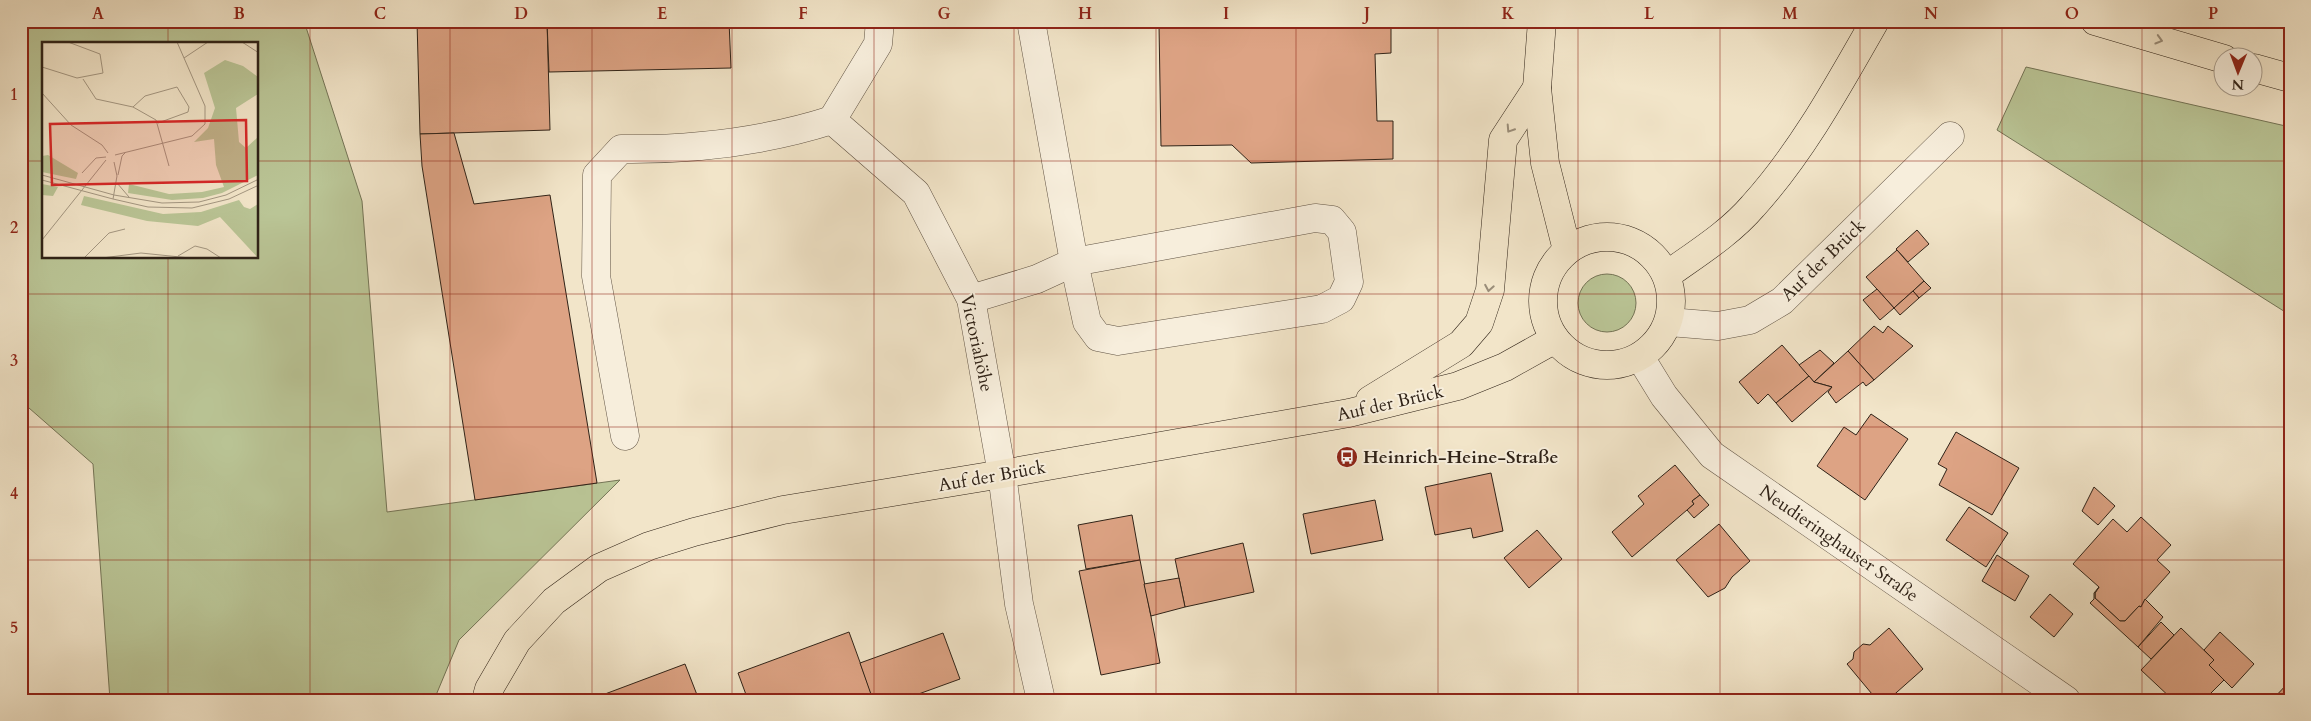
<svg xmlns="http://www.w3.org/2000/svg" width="2311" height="721" font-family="Cardo,serif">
<rect width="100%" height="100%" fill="#f2e5c9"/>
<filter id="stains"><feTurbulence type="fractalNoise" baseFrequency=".004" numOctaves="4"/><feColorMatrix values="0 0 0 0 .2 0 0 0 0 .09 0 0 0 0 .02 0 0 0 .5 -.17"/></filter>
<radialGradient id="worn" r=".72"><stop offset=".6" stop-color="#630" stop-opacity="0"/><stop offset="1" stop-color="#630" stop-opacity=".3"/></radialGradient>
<g fill="#bac596" stroke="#747456" fill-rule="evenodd">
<path d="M 21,21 L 304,21 L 362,201 L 387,512 L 620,480 L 459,640 L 434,700 L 110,700 L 93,464 L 21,401 ZM 44,44 L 258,44 L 258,258 L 44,258 Z"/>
<path d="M 2026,67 L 2290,127 L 2290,315 L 1997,130 Z"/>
<circle cx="1607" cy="303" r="29"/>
</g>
<g fill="#dda384" stroke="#2f2217">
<path d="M 417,21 L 547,21 L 550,130 L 420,134 Z"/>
<path d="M 547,21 L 729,21 L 731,68 L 549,72 Z"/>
<path d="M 1324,21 L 1391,21 L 1391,53 L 1375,54 L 1377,121 L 1393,121 L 1393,159 L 1251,163 L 1232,145 L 1161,146 L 1159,25 Z"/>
<path d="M 454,133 L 474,204 L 550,195 L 597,483 L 475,500 L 422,166 L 420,134 Z"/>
<path d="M 1917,230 L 1929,244 L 1908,262 L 1896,249 Z"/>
<path d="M 1897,250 L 1924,281 L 1894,308 L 1866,277 Z"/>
<path d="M 1924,281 L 1931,288 L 1919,298 L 1913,291 Z"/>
<path d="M 1877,289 L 1894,308 L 1880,320 L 1863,300 Z"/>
<path d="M 1913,291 L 1919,298 L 1900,315 L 1894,308 Z"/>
<path d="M 1874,326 L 1883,333 L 1888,326 L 1913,346 L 1874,380 L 1848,351 Z"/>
<path d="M 1782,345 L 1809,376 L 1776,403 L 1768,394 L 1758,404 L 1739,382 Z"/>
<path d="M 1820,350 L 1834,363 L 1814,382 L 1799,365 Z"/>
<path d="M 1848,351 L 1874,380 L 1866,386 L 1863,382 L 1836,403 L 1828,392 L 1832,387 L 1814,382 Z"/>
<path d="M 1809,376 L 1814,382 L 1832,387 L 1792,422 L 1776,403 Z"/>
<path d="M 1871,414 L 1908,439 L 1865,500 L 1817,466 L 1844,427 L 1856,435 Z"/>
<path d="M 1956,432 L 2019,468 L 1992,515 L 1939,485 L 1947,469 L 1938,464 Z"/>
<path d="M 1675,465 L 1700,495 L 1692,501 L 1694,504 L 1632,557 L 1612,532 L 1644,504 L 1638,496 Z"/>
<path d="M 1491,473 L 1503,531 L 1473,538 L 1471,528 L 1435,535 L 1425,487 Z"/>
<path d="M 2094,487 L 2115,506 L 2098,525 L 2082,511 Z"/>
<path d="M 1700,495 L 1709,505 L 1694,518 L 1687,510 L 1694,504 L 1692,501 Z"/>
<path d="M 1375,500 L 1383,540 L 1311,554 L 1303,514 Z"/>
<path d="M 1969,507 L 2008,533 L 1986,567 L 1946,540 Z"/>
<path d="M 1132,515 L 1140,560 L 1086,569 L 1078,525 Z"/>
<path d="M 2141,517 L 2171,545 L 2157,560 L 2170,572 L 2144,601 L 2141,607 L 2139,606 L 2125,621 L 2120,621 L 2095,598 L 2095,593 L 2099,587 L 2073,564 L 2113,519 L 2127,532 Z"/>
<path d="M 1719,524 L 1750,561 L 1732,577 L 1725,588 L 1708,597 L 1676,560 Z"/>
<path d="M 1537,530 L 1562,559 L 1529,588 L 1504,558 Z"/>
<path d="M 1243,543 L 1254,592 L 1185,607 L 1175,559 Z"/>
<path d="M 1997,555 L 2029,576 L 2015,601 L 1982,581 Z"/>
<path d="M 1140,560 L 1160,663 L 1101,675 L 1079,571 Z"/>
<path d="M 1179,578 L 1185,607 L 1151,616 L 1144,584 Z"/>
<path d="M 2099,587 L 2095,593 L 2095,598 L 2120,621 L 2125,621 L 2139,606 L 2141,607 L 2145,599 L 2163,617 L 2138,647 L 2090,603 L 2094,599 L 2094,593 Z"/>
<path d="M 2050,594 L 2073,614 L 2054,637 L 2030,617 Z"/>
<path d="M 2161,622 L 2174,635 L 2151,659 L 2138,647 Z"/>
<path d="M 1889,628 L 1923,669 L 1888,700 L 1877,700 L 1847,664 L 1853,659 L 1854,652 L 1863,644 L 1870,645 Z"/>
<path d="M 2181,628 L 2214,660 L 2209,665 L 2224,680 L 2204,700 L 2173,700 L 2141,670 Z"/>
<path d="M 849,632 L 873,698 L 867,700 L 748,700 L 738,673 Z"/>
<path d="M 2220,632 L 2254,664 L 2232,688 L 2209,665 L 2214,660 L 2204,650 Z"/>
<path d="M 943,633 L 960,679 L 902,700 L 873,700 L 860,663 Z"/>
<path d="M 685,664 L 699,700 L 589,700 Z"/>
<path d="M 2290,681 L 2290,700 L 2272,700 Z"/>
</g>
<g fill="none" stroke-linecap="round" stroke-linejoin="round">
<g stroke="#605344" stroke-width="29">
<g id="minor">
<path d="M 832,120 L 878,44 L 880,21"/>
<path d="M 971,299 L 1037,279 L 1074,262 L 1315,218 L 1332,220 L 1342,232 L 1349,282 L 1341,299 L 1322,309 L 1118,341 L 1098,337 L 1087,322 L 1074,262 L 1031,21"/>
<path d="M 1669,322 L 1718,326 L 1750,320 L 1782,301 L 1950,136"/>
<path d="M 1640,357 L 1664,396 L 1712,455 L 2066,700"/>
<path d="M 625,436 L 596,276 L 597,175 L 621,149 C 693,150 763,142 832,120 L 916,193 L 971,299 L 1002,474 L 1019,604 L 1041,700"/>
</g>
</g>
<g stroke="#2f2217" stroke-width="29">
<g id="major">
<path d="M 1542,21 L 1537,88 L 1545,163 L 1567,250"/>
<path d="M 2095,21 L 2224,59"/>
<path d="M 2254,68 L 2290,78"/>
<circle cx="1607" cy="301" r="64"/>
<path d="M 1667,275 C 1696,254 1729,234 1753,206 C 1802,152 1839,84 1875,21"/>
<path d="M 1370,400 L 1461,344 L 1479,323 L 1490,290 L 1503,140 L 1537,88"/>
<path d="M 486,700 L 489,689 L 517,641 L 554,601 L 599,568 L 649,546 L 694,532 L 783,510 L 1002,474 L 1349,413 L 1458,386 L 1505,367 L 1555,339"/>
</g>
</g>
<use href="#minor" stroke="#f7eedc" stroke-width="28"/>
<use href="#major" stroke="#f2e5c9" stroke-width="28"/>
</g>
<defs><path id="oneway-chevron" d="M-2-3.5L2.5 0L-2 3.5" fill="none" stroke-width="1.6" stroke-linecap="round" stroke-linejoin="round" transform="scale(1.25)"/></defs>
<g stroke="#9a8d79">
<use href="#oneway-chevron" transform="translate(2159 40) rotate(16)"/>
<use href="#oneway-chevron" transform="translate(1510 129) rotate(123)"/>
<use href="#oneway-chevron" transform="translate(1489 288) rotate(100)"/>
</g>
<path fill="none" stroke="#8f2418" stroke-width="1" stroke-opacity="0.55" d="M 168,21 L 168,44M 310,21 L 310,700M 450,21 L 450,700M 592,21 L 592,700M 732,21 L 732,700M 874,21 L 874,700M 1014,21 L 1014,700M 1156,21 L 1156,700M 1296,21 L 1296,700M 1438,21 L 1438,700M 1578,21 L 1578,700M 1720,21 L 1720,700M 1860,21 L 1860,700M 2002,21 L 2002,700M 2142,21 L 2142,700M 21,161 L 44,161M 258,161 L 2290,161M 168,258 L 168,700M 21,294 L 2290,294M 21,427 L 2290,427M 21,560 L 2290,560"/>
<defs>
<g id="bus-disc" transform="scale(1.125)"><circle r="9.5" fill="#8f2418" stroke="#f7eedc"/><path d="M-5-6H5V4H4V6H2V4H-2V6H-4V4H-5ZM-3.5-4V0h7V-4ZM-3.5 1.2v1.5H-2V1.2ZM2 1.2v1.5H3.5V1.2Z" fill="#fff"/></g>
</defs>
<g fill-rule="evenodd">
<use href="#bus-disc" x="1347" y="457"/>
</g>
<g text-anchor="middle" stroke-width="4" stroke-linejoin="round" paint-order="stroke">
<g font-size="18" fill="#2f2217" stroke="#f7eedc">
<text transform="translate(1823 260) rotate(-44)" y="6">Auf der Brück</text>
<text transform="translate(977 343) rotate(78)" y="6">Victoriahöhe</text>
<text transform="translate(1390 403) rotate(-13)" y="6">Auf der Brück</text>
<text transform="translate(992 476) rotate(-10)" y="6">Auf der Brück</text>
<text transform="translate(1839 543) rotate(35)" y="6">Neudieringhauser Straße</text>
</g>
<g font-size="18" font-weight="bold" fill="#2f2217" stroke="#f7eedc" text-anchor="start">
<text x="1363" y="463">Heinrich-Heine-Straße</text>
</g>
</g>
<g transform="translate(42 42)">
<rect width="216" height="216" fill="#f2e5c9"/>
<path d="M 183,18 L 201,24 L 216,35 L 216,52 L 194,66 L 197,100 L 204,106 L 216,95 L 216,133 L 180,151 L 161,156 L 130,158 L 86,151 L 87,142 L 127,152 L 160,150 L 182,145 L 174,123 L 172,97 L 152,100 L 166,86 L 173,66 L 162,31 ZM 6,113 L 36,131 L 34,137 L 0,130 L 0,114 ZM 0,142 L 16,145 L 11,154 L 0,153 ZM 42,154 L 121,172 L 159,170 L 197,158 L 202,165 L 208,167 L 216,162 L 216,216 L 178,175 L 156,184 L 105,179 L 39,163 Z" fill="#bac596"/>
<path fill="none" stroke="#a49782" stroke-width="1" d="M 200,0 L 217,11M 142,16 L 166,0M 0,25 L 35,36 L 61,31 L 58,12 L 26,0M 41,37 L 54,57 L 91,65 L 114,78 L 127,124M 0,51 L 29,83 L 60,103 L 66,111M 91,65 L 103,54 L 135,45 L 147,65 L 146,70 L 116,81M 73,113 L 150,94 L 163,82 L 163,64 L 135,0M 40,131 L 54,116 L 64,115M 0,133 L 72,153M 76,133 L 80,114 L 84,110M 0,138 L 71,157 L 75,134 L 72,120M 75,141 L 87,155M 72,153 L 120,161 L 157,160 L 184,153 L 217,137M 71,157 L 106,165 L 150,166 L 187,157 L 217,143M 0,198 L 64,118M 136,214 L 153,204 L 165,207 L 179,216M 42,216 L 67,191 L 83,187M 60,216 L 99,211 L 148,216"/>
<path fill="#d62828" fill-opacity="0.15" stroke="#d62828" stroke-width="2.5" d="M 204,78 L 205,139 L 10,143 L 8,82 Z"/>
<rect width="216" height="216" fill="none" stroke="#2f2217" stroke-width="2.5"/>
</g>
<rect width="2311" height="721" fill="none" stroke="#f2e5c9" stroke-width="55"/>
<g transform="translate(2238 72) rotate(181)"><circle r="24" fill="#f7eedc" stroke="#a79c8d"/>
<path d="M0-4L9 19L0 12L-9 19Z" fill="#8f2418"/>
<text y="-8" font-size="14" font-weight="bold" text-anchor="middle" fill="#2f2217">N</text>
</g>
<rect x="28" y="28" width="2256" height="666" fill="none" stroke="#8f2418" stroke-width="2"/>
<g font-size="16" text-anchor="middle" font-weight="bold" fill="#8f2418">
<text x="98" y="19">A</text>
<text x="239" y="19">B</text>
<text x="380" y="19">C</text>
<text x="521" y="19">D</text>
<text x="662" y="19">E</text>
<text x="803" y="19">F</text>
<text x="944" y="19">G</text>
<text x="1085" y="19">H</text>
<text x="1226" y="19">I</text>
<text x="1367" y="19">J</text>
<text x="1508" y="19">K</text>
<text x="1649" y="19">L</text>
<text x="1790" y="19">M</text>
<text x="1931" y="19">N</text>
<text x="2072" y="19">O</text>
<text x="2213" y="19">P</text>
<text x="14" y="100">1</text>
<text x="14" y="233">2</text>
<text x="14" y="366">3</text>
<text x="14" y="499">4</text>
<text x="14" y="633">5</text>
</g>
<rect width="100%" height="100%" filter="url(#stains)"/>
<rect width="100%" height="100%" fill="url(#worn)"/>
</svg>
